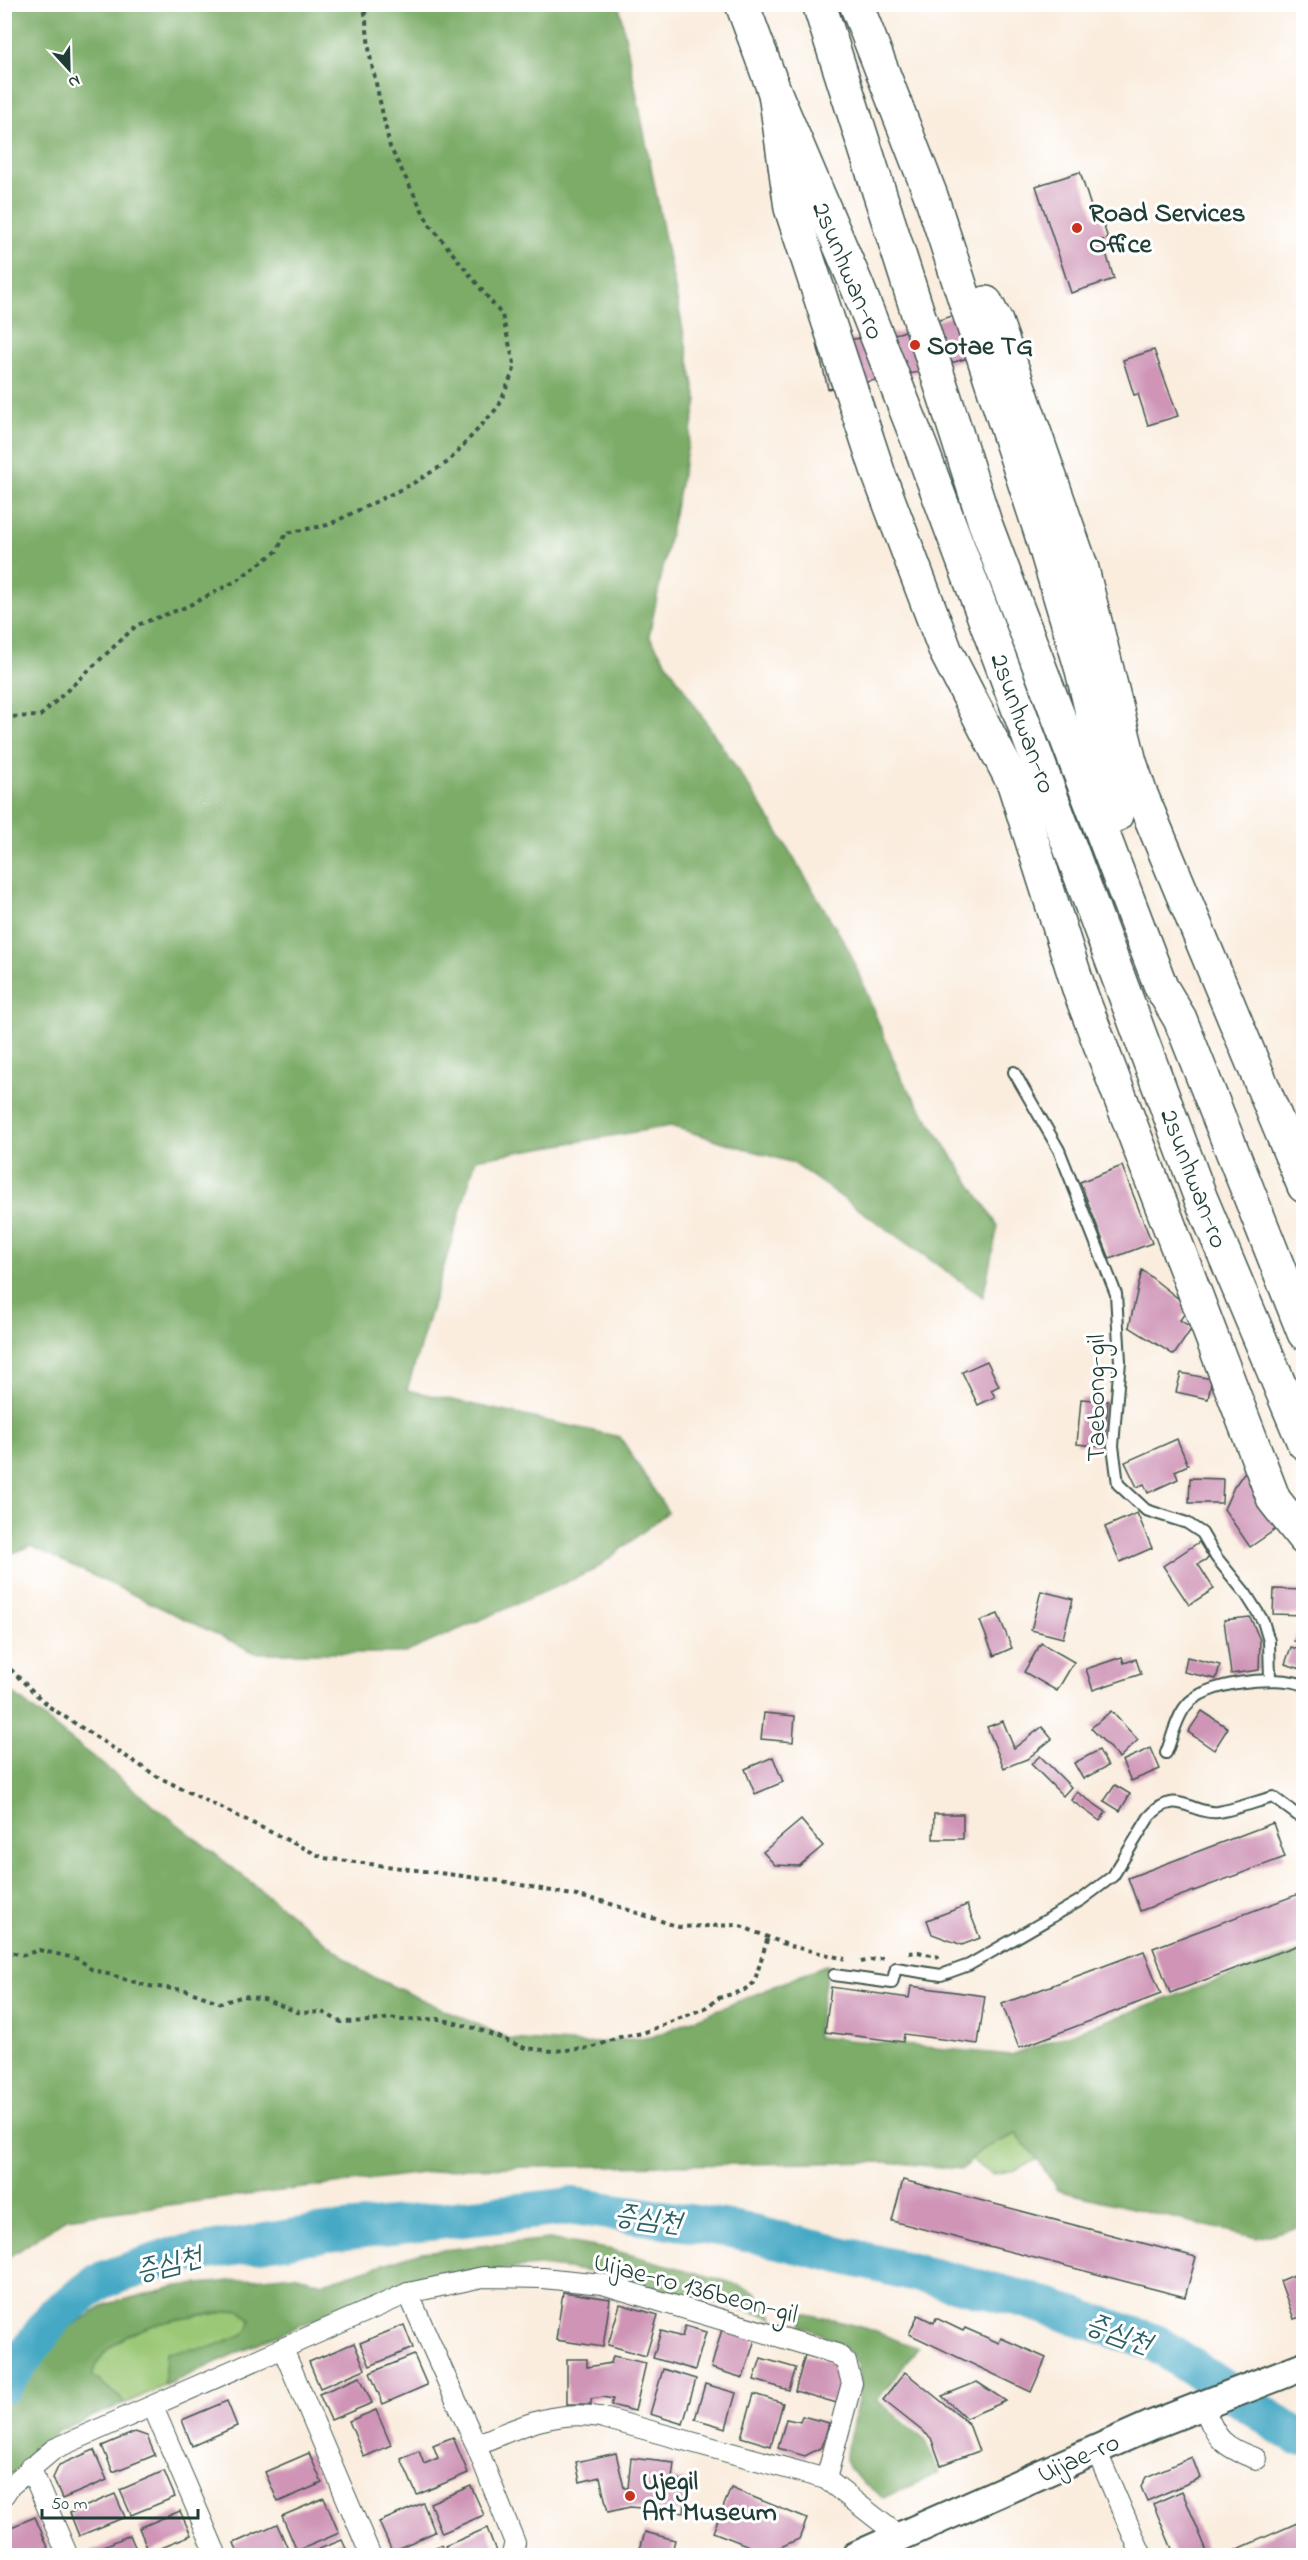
<svg xmlns="http://www.w3.org/2000/svg" width="1308" height="2560" font-family="'Indie Flower','Poor Story',sans-serif">
<rect width="100%" height="100%" fill="#fff"/>
<filter id="ink" filterUnits="userSpaceOnUse"><feTurbulence type="fractalNoise" baseFrequency=".0167" numOctaves="2"/><feDisplacementMap in="SourceGraphic" scale="12" xChannelSelector="R" yChannelSelector="G"/><feConvolveMatrix kernelMatrix="1 2 1 2 8 2 1 2 1" color-interpolation-filters="sRGB"/></filter>
<filter id="wash" filterUnits="userSpaceOnUse"><feTurbulence type="fractalNoise" baseFrequency=".008" numOctaves="4" result="noise"/><feDisplacementMap in="SourceGraphic" scale="24" xChannelSelector="R" yChannelSelector="G"/><feGaussianBlur stdDeviation="1.35" result="paint"/><feColorMatrix in="noise" values="0 0 0 0 0 0 0 0 0 0 0 0 0 0 0 0 0 1.4 0 .05"/><feComposite in="paint" operator="in"/></filter>
<g filter="url(#wash)">
<rect width="100%" height="100%" fill="#faedde"/>
<g fill="#9bc876" stroke="#5d8255" stroke-width="1.5">
<path d="M 1016,2134 L 1038,2159 L 1015,2170 L 992,2174 L 971,2160 L 981,2150 Z"/>
<path d="M 240,2310 L 267,2339 L 126,2403 L 92,2375 C 96,2368 100,2357 106,2351 C 141,2319 195,2317 240,2310 Z"/>
</g>
<g fill="#7cac67" stroke="#4e744e" stroke-width="1.5">
<path d="M 5,4 L 619,5 L 697,401 L 649,636 L 770,819 L 849,950 L 901,1078 L 998,1226 L 983,1297 L 793,1163 L 670,1126 L 476,1159 L 407,1390 L 620,1437 L 668,1512 L 594,1570 L 405,1653 L 256,1653 L 31,1546 L 5,1556 Z"/>
<path d="M 5,1687 L 366,1974 L 509,2039 L 585,2044 L 652,2037 L 828,1964 L 816,2037 L 1011,2055 L 1303,1950 L 1303,2226 L 1257,2238 L 1057,2190 L 1038,2159 L 1016,2134 L 981,2150 L 962,2169 L 886,2162 L 461,2168 L 67,2218 L 5,2260 Z"/>
<path d="M 549,2239 L 613,2250 L 729,2282 L 756,2292 L 774,2318 L 603,2273 L 538,2266 L 421,2277 L 267,2339 L 164,2386 L 166,2352 L 211,2347 L 246,2333 L 251,2320 L 239,2310 C 195,2317 141,2319 106,2351 C 100,2357 96,2368 92,2375 L 126,2403 L 59,2430 L 5,2480 L 5,2408 L 69,2327 L 107,2304 L 178,2286 L 295,2275 L 323,2283 L 422,2252 Z"/>
<path d="M 804,2313 L 865,2328 L 918,2348 L 877,2400 L 926,2441 L 939,2473 L 883,2498 C 873,2489 855,2478 848,2467 C 844,2459 847,2448 849,2440 C 865,2370 874,2354 801,2326 Z"/>
</g>
<g fill="none" stroke-linecap="round" stroke-linejoin="round">
<path stroke="#44a8c4" stroke-width="38" d="M 4,2385 L 55,2315 L 100,2281 L 171,2257 L 309,2235 L 574,2206 L 737,2230 L 1024,2299 L 1156,2343 L 1294,2435 L 1304,2437"/>
</g>
<g id="blocks">
<g fill="#cf94b6">
<path d="M 1080,172 L 1094,216 L 1100,214 L 1108,239 L 1102,240 L 1114,279 L 1071,293 L 1036,186 Z"/>
<path d="M 999,301 L 968,358 L 919,372 L 828,389 L 817,344 L 899,333 Z"/>
<path d="M 1154,350 L 1178,416 L 1148,425 L 1138,394 L 1134,395 L 1123,360 Z"/>
<path d="M 1122,1166 L 1152,1243 L 1110,1259 L 1080,1182 Z"/>
<path d="M 1142,1270 L 1189,1307 L 1180,1320 L 1192,1328 L 1174,1355 L 1129,1327 Z"/>
<path d="M 987,1361 L 999,1386 L 991,1390 L 995,1397 L 978,1405 L 962,1372 Z"/>
<path d="M 1181,1373 L 1212,1379 L 1208,1399 L 1176,1392 Z"/>
<path d="M 1081,1399 L 1108,1401 L 1104,1447 L 1077,1444 Z"/>
<path d="M 1177,1439 L 1188,1465 L 1175,1471 L 1178,1479 L 1148,1493 L 1144,1484 L 1137,1487 L 1125,1462 Z"/>
<path d="M 1249,1466 L 1279,1527 L 1250,1547 L 1224,1509 L 1234,1487 Z"/>
<path d="M 1190,1478 L 1223,1479 L 1222,1503 L 1189,1503 Z"/>
<path d="M 1137,1513 L 1152,1548 L 1120,1562 L 1105,1527 Z"/>
<path d="M 1199,1542 L 1209,1558 L 1198,1564 L 1214,1589 L 1189,1605 L 1163,1566 Z"/>
<path d="M 1274,1589 L 1304,1590 L 1304,1615 L 1273,1614 Z"/>
<path d="M 1041,1591 L 1073,1599 L 1063,1638 L 1031,1630 Z"/>
<path d="M 998,1614 L 1012,1648 L 994,1656 L 980,1621 Z"/>
<path d="M 1250,1617 L 1260,1640 L 1259,1670 L 1231,1674 L 1224,1620 Z"/>
<path d="M 1300,1628 L 1304,1629 L 1304,1644 L 1294,1641 Z"/>
<path d="M 1041,1643 L 1074,1662 L 1057,1691 L 1024,1672 Z"/>
<path d="M 1291,1647 L 1304,1651 L 1304,1670 L 1285,1664 Z"/>
<path d="M 1122,1657 L 1124,1663 L 1136,1659 L 1141,1674 L 1093,1690 L 1086,1669 Z"/>
<path d="M 1187,1657 L 1220,1665 L 1216,1679 L 1184,1672 Z"/>
<path d="M 1111,1711 L 1138,1740 L 1119,1758 L 1091,1728 Z"/>
<path d="M 1202,1711 L 1228,1728 L 1214,1750 L 1188,1732 Z"/>
<path d="M 764,1713 L 795,1716 L 793,1742 L 761,1739 Z"/>
<path d="M 1003,1721 L 1014,1748 L 1042,1727 L 1052,1739 L 1027,1759 L 1004,1768 L 987,1727 Z"/>
<path d="M 1151,1748 L 1160,1769 L 1131,1781 L 1122,1761 Z"/>
<path d="M 1099,1750 L 1108,1766 L 1083,1779 L 1074,1763 Z"/>
<path d="M 1040,1756 L 1071,1787 L 1063,1796 L 1031,1764 Z"/>
<path d="M 773,1757 L 783,1782 L 755,1794 L 745,1769 Z"/>
<path d="M 1115,1785 L 1130,1794 L 1120,1811 L 1104,1801 Z"/>
<path d="M 1077,1792 L 1106,1812 L 1100,1821 L 1071,1800 Z"/>
<path d="M 934,1814 L 963,1814 L 963,1839 L 933,1839 Z"/>
<path d="M 801,1820 L 823,1846 L 799,1866 L 775,1865 L 763,1852 Z"/>
<path d="M 1273,1823 L 1285,1857 L 1140,1911 L 1128,1878 Z"/>
<path d="M 1304,1892 L 1304,1943 L 1170,1993 L 1153,1948 Z"/>
<path d="M 967,1905 L 980,1938 L 962,1945 L 932,1934 L 927,1920 Z"/>
<path d="M 1144,1951 L 1161,1994 L 1019,2048 L 1002,2004 Z"/>
<path d="M 911,1986 L 985,1996 L 978,2044 L 904,2034 L 903,2042 L 825,2032 L 831,1987 L 909,1998 Z"/>
<path d="M 903,2180 L 1196,2257 L 1185,2297 L 892,2221 Z"/>
<path d="M 1304,2271 L 1304,2316 L 1294,2319 L 1280,2281 Z"/>
<path d="M 563,2292 L 610,2299 L 603,2347 L 556,2340 Z"/>
<path d="M 620,2304 L 658,2315 L 646,2356 L 608,2345 Z"/>
<path d="M 918,2315 L 934,2323 L 936,2318 L 963,2331 L 965,2328 L 999,2343 L 1001,2338 L 1046,2358 L 1031,2392 L 909,2334 Z"/>
<path d="M 404,2325 L 413,2348 L 370,2366 L 360,2343 Z"/>
<path d="M 685,2326 L 706,2332 L 695,2370 L 653,2358 L 661,2331 L 682,2337 Z"/>
<path d="M 722,2329 L 755,2339 L 743,2378 L 711,2368 Z"/>
<path d="M 354,2343 L 365,2369 L 320,2388 L 309,2362 Z"/>
<path d="M 414,2355 L 427,2385 L 383,2404 L 370,2373 Z"/>
<path d="M 805,2355 L 837,2364 L 844,2381 L 837,2403 L 795,2391 Z"/>
<path d="M 613,2356 L 646,2363 L 635,2411 L 611,2405 L 613,2399 L 603,2397 L 591,2399 L 591,2404 L 567,2404 L 567,2359 L 587,2359 L 587,2367 L 611,2363 Z"/>
<path d="M 761,2358 L 796,2368 L 789,2390 L 754,2380 Z"/>
<path d="M 663,2369 L 696,2379 L 683,2424 L 650,2414 Z"/>
<path d="M 905,2372 L 969,2424 L 979,2451 L 941,2465 L 931,2438 L 883,2400 Z"/>
<path d="M 360,2377 L 372,2403 L 331,2420 L 319,2394 Z"/>
<path d="M 977,2382 L 1006,2401 L 966,2418 L 942,2396 Z"/>
<path d="M 705,2384 L 736,2393 L 726,2428 L 695,2419 Z"/>
<path d="M 754,2394 L 783,2403 L 771,2446 L 741,2437 Z"/>
<path d="M 227,2401 L 237,2426 L 192,2446 L 182,2420 Z"/>
<path d="M 376,2410 L 391,2445 L 364,2457 L 349,2421 Z"/>
<path d="M 802,2416 L 829,2423 L 822,2447 L 805,2456 L 778,2448 L 786,2419 L 800,2422 Z"/>
<path d="M 135,2432 L 147,2436 L 155,2455 L 113,2472 L 102,2446 Z"/>
<path d="M 453,2437 L 468,2473 L 417,2495 L 401,2459 L 419,2451 L 424,2464 L 438,2458 L 433,2445 Z"/>
<path d="M 94,2450 L 107,2480 L 62,2499 L 53,2478 L 59,2465 Z"/>
<path d="M 309,2453 L 322,2483 L 278,2502 L 265,2472 Z"/>
<path d="M 616,2453 L 624,2488 L 628,2488 L 631,2458 L 674,2463 L 672,2479 L 687,2481 L 684,2512 L 630,2507 L 608,2512 L 600,2477 L 580,2482 L 576,2462 Z"/>
<path d="M 1192,2457 L 1200,2478 L 1147,2501 L 1141,2487 L 1146,2477 Z"/>
<path d="M 164,2471 L 175,2497 L 131,2515 L 120,2490 Z"/>
<path d="M 471,2486 L 484,2515 L 442,2533 L 430,2503 Z"/>
<path d="M 731,2488 L 807,2519 L 799,2539 L 767,2553 L 713,2532 Z"/>
<path d="M 1182,2491 L 1209,2556 L 1175,2556 L 1153,2504 Z"/>
<path d="M 115,2494 L 125,2517 L 79,2536 L 70,2513 Z"/>
<path d="M 324,2498 L 339,2533 L 297,2551 L 282,2516 Z"/>
<path d="M 423,2503 L 435,2532 L 392,2551 L 379,2522 Z"/>
<path d="M 180,2511 L 191,2535 L 149,2552 L 139,2528 Z"/>
<path d="M 35,2517 L 50,2552 L 42,2556 L 4,2556 L 4,2530 Z"/>
<path d="M 1304,2520 L 1304,2555 L 1222,2556 Z"/>
<path d="M 277,2524 L 291,2556 L 239,2556 L 234,2543 Z"/>
<path d="M 487,2528 L 496,2551 L 494,2556 L 449,2556 L 445,2546 Z"/>
<path d="M 645,2532 L 675,2540 L 671,2556 L 638,2556 Z"/>
<path d="M 130,2535 L 139,2556 L 91,2556 L 90,2552 Z"/>
<path d="M 342,2540 L 349,2555 L 304,2555 Z"/>
<path d="M 441,2545 L 446,2556 L 416,2556 L 416,2555 Z"/>
</g>
</g>
</g>
<g filter="url(#ink)">
<use href="#blocks" fill-opacity="0" stroke="#40574e" stroke-width="1.5"/>
<g fill="none" stroke-linecap="round" stroke-linejoin="round">
<g stroke="#40574e" stroke-width="14">
<g id="lane">
<path d="M 1014,1072 L 1059,1150 L 1116,1294 L 1120,1361 L 1113,1446 L 1118,1484 L 1146,1510 L 1187,1523 L 1202,1533 L 1216,1557 L 1246,1594 L 1263,1621 L 1269,1641 L 1270,1679"/>
<path d="M 1166,1753 C 1172,1739 1176,1718 1186,1706 C 1203,1682 1277,1674 1304,1685"/>
<path d="M 834,1975 L 892,1983 L 896,1968 L 941,1975 L 969,1965 L 1081,1900 L 1113,1876 L 1149,1817 C 1176,1786 1191,1815 1218,1812 C 1236,1809 1255,1802 1273,1797 L 1304,1820"/>
</g>
</g>
<g stroke="#40574e" stroke-width="22">
<g id="street">
<path d="M 408,2293 L 476,2445 L 515,2543 L 511,2556"/>
<path d="M 283,2349 L 371,2556"/>
<path d="M 1203,2405 C 1216,2439 1222,2447 1257,2459"/>
<path d="M 153,2407 L 217,2556"/>
<path d="M 476,2445 C 516,2428 555,2409 600,2417 L 826,2479 L 899,2536"/>
<path d="M 1096,2450 L 1142,2556"/>
<path d="M 30,2467 L 68,2556"/>
<path d="M 4,2495 L 10,2486 L 54,2449 L 408,2293 L 483,2277 L 543,2278 L 602,2284 L 837,2354 L 846,2362 L 852,2383 L 826,2479"/>
</g>
</g>
<g stroke="#40574e" stroke-width="32">
<path id="secondary" d="M 856,2556 L 1152,2425 L 1304,2366"/>
</g>
<g stroke="#40574e" stroke-width="36">
<g id="highway">
<path d="M 742,4 L 775,93 L 857,286 L 923,453 L 1201,1199 L 1304,1443"/>
<path d="M 819,4 L 985,523 L 1161,987 L 1180,1019 L 1304,1333"/>
<path d="M 856,4 L 931,196 L 1041,533 L 1082,670 L 1116,815"/>
<path d="M 775,93 L 791,208 L 879,475 L 946,652 L 1014,784 L 1080,992 L 1274,1500 L 1304,1538"/>
<path d="M 986,303 L 996,322 L 1082,569 L 1130,762 L 1140,792 L 1304,1186"/>
</g>
</g>
<g stroke="#40574e" stroke-width="4" stroke-dasharray="4.5 4.5" stroke-linecap="butt">
<path d="M 4,717 L 40,716 L 137,625 L 186,607 L 236,581 L 277,551 L 286,533 L 328,525 L 410,485 L 448,462 L 499,406 L 515,367 L 502,315 L 429,224 L 390,147 L 370,56 L 364,4"/>
<path d="M 4,1663 L 48,1706 L 158,1777 L 324,1858 L 501,1881 L 602,1901 L 679,1927 L 738,1925 L 790,1946 L 845,1959"/>
<path d="M 4,1951 L 24,1955 L 39,1950 L 79,1959 L 91,1969 L 148,1986 L 185,1990 L 221,2003 L 244,1996 L 264,1999 L 300,2013 L 322,2012 L 341,2022 L 372,2021 L 391,2018 L 402,2020 L 440,2019 L 478,2029 L 525,2048 L 553,2051 L 591,2048 L 620,2037 L 643,2033 L 705,2008 L 719,1998 L 744,1990 L 754,1983 L 768,1937"/>
<path d="M 909,1953 L 918,1952 L 939,1957"/>
<path d="M 861,1962 L 886,1957"/>
</g>
<use href="#lane" stroke="#fff" stroke-width="10"/>
<use href="#street" stroke="#fff" stroke-width="20"/>
<use href="#secondary" stroke="#fff" stroke-width="28"/>
<use href="#highway" stroke="#fff" stroke-width="33"/>
</g>
</g>
<g fill="#c8321e" stroke="#fff" stroke-width="2">
<circle cx="1077" cy="228" r="6"/>
<circle cx="915" cy="345" r="6"/>
<circle cx="630" cy="2496" r="6"/>
</g>
<g text-anchor="middle" stroke-width="6" stroke-linejoin="round" paint-order="stroke">
<g font-size="27" font-weight="bold" fill="#1f3d34" stroke="#fff" text-anchor="start">
<text x="1089" y="221">Road Services<tspan x="1089" dy="31">Office</tspan></text>
<text x="927" y="354">Sotae TG</text>
<text x="642" y="2489">Ujegil<tspan x="642" dy="31">Art Museum</tspan></text>
</g>
<g font-size="27" fill="#1f3d34" stroke="#fff">
<text transform="translate(849 270) rotate(67)" y="9">2sunhwan-ro</text>
<text transform="translate(1024 723) rotate(70)" y="9">2sunhwan-ro</text>
<text transform="translate(1195 1178) rotate(69)" y="9">2sunhwan-ro</text>
<text transform="translate(1095 1398) rotate(-90)" y="9">Taebong-gil</text>
<text transform="translate(696 2287) rotate(15)" y="9">Uijae-ro 136beon-gil</text>
<text transform="translate(1078 2457) rotate(-24)" y="9">Uijae-ro</text>
</g>
<g font-size="28" font-style="italic" fill="#2c6266" stroke="#fff">
<text transform="translate(648 2217) rotate(8)" y="10">증심천</text>
<text transform="translate(168 2262) rotate(-14)" y="10">증심천</text>
<text transform="translate(1119 2332) rotate(20)" y="10">증심천</text>
</g>
</g>
<rect width="1308" height="2560" fill="none" stroke="#fff" stroke-width="24"/>
<g transform="translate(69 69) rotate(158)" stroke="#ffffff" stroke-width="4.5" paint-order="stroke">
<path d="M0-4.5L10 22L0 15L-10 22Z" fill="#1f3d34"/>
<text y="-9" font-size="16" font-weight="bold" text-anchor="middle" fill="#1f3d34">N</text>
</g>
<path d="M42 2509v9h156v-9" fill="none" stroke="#1f3d34" stroke-width="3"/>
<text x="51" y="2509" font-size="18" fill="#1f3d34" stroke="#ffffff" stroke-width="4.5" paint-order="stroke">50 m</text>
</svg>
